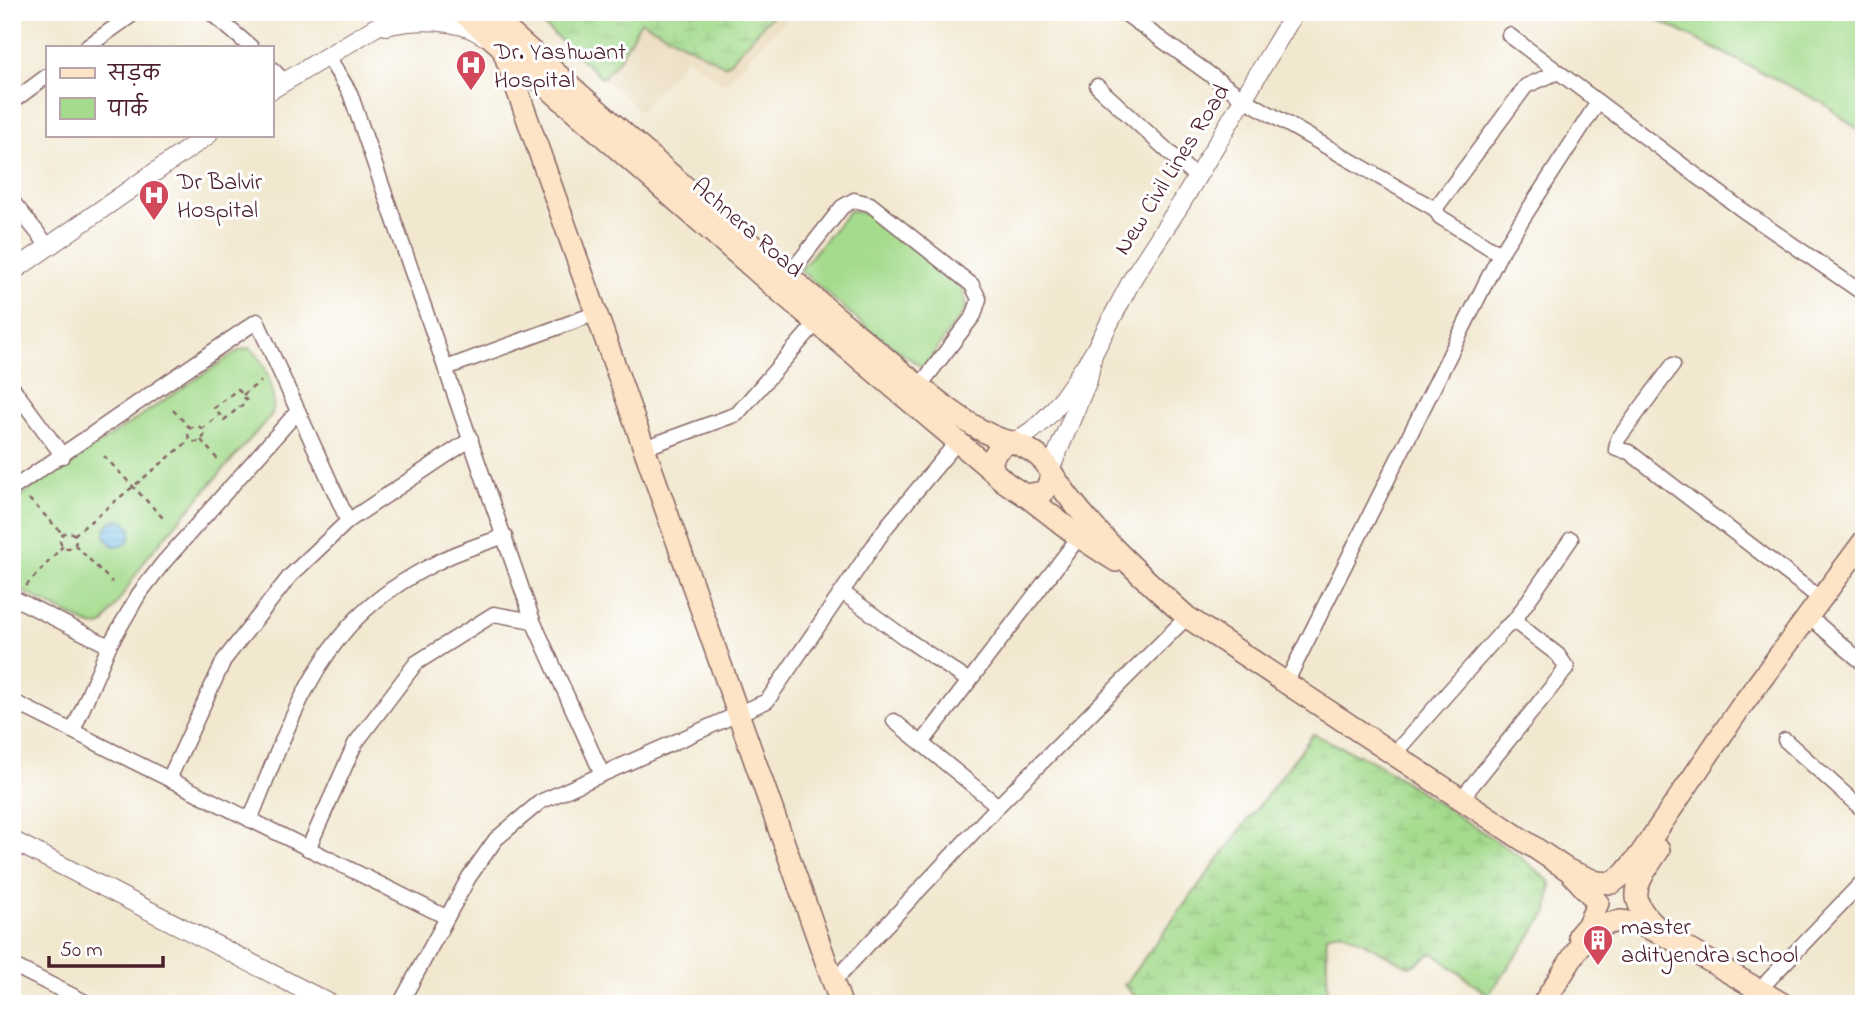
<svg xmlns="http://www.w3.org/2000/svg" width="1876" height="1016" font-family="'Indie Flower','Playpen Sans Deva',sans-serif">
<defs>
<pattern id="wetland-marsh" width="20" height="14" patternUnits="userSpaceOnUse" patternTransform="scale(1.75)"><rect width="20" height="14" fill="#a4db8d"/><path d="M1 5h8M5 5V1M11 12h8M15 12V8" fill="none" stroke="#8fbc7a"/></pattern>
<pattern id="water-rules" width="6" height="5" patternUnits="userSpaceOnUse" patternTransform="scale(1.75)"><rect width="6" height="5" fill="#69bbe5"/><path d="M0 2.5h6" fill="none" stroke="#5897ba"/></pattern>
</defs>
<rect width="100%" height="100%" fill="#fff"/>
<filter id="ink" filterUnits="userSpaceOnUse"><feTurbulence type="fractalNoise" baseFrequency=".0143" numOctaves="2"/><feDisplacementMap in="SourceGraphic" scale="14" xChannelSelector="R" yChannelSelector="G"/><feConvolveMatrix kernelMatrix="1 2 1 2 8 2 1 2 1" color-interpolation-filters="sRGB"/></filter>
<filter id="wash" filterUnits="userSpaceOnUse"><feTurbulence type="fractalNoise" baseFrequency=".00686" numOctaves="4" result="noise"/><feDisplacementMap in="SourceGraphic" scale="28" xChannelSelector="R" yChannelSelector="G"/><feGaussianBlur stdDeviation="1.57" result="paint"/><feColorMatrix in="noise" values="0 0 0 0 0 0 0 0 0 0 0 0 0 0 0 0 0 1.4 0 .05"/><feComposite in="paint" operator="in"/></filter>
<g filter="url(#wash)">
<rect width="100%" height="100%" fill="#f2e8d0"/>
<path fill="#e9d9ba" d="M 529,12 L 792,12 L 724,84 L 686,58 L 640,111 Z"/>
<g fill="url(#wetland-marsh)" stroke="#777d5c" stroke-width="2">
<path d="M 529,12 L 775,12 L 726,66 L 641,21 L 618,61 L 602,78 Z"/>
<path d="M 1313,734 L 1376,763 L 1518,855 L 1551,883 L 1548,912 L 1488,995 L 1433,953 L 1410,967 L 1342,931 L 1326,935 L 1328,1004 L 1143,1004 L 1124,985 Z"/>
</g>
<g fill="#a4db8d" stroke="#777d5c" stroke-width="2">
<path d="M 1642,12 L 1864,12 L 1864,134 L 1823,103 Z"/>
<path d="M 850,210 L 869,214 L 963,289 L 966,308 L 923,368 L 867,328 L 800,270 Z"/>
<path d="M 249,348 C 265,357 277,396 272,414 L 148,556 L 103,625 L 95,626 L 86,623 L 12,586 L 12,502 L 238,351 Z"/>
</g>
<circle fill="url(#water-rules)" stroke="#5a6d88" stroke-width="2" cx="118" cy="533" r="13"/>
</g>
<g filter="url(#ink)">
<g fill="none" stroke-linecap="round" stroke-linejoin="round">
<g stroke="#856565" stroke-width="17">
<g id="minor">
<path d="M 210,12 L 251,47"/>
<path d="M 1123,12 L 1244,99 L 1435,209 L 1440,217 L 1500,254"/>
<path d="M 1509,35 L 1741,209 L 1864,294"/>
<path d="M 87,47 L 136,12"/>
<path d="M 327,55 L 350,93 L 533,621 L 602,774"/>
<path d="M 271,68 L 284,81"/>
<path d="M 1097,86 L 1196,177"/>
<path d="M 12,102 L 47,76"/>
<path d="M 12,201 L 49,247"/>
<path d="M 1435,209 L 1526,86 L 1558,72"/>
<path d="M 783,282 L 842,207 L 854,200 L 870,204 L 972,285 L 979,299 L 974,315 L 915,392"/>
<path d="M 1673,365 L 1618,439 L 1616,449 L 1629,452 L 1821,599"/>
<path d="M 446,368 L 597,313"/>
<path d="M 12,387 L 63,456"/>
<path d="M 644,448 L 737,414 L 818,321"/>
<path d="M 12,489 L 257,321 L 348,521"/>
<path d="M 842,592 L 905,638 L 969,681"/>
<path d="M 12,597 L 109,646"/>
<path d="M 1819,625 L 1864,664"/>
<path d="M 1286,683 L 1500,254 L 1598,102"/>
<path d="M 12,701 L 446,917"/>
<path d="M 894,721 L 998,806"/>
<path d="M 73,731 L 109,646 L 139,594 L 163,563 L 298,411"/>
<path d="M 1785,740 L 1864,811"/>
<path d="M 922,743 L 1079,537"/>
<path d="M 1394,754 L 1505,628 L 1514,621 L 1571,539"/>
<path d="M 169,779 L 224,660 L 290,576 L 348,521 L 471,439"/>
<path d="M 1461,799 L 1567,668 L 1558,655 L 1514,621"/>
<path d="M 250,820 C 279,750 303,673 357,618 C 379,596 408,577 436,563 C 457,551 483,544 505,536"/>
<path d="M 308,849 L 355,744 L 416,663 L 494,614 L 533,621"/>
<path d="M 12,965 L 89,1004"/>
<path d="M 832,983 L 998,806 L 1187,617"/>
<path d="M 1759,990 L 1864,880"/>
<path d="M 400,1004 L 469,877 L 496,839 L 540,802 L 767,701 L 887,526 L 957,442"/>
</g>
</g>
<g stroke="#856565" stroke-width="20">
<g id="tertiary">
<path d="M 386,26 C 416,19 457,18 484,36"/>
<path d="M 271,90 L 401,12"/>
<path d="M 12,272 L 208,135"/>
<path d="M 1093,354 L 1134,276 L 1182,202 L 1295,12"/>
<path d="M 1013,442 C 1051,424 1069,388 1093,354 L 1088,380 L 1050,470"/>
<path d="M 12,840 L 331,1004"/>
</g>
</g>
<g stroke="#856565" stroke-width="24">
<g id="secondary">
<path d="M 462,12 L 777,289 L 1002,479"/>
<path d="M 487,12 C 612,123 737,234 865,341 C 897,367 975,439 1013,442"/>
<path d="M 502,47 L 841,1004"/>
<path d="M 1013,442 C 1033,450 1065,469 1043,492 L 1025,495 C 1016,489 1004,483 997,475 C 984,460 999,445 1013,442 Z"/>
<path d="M 1050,470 C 1084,524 1140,575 1187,617 L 1568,870 L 1597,882 L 1612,883 L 1624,874 L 1640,855 L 1740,708 L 1864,541"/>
<path d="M 1025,495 L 1079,537 L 1116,561"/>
<path d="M 1659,850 C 1629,893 1627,902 1668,937"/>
<path d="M 1572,874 L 1598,903 L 1587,926 L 1579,935"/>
<path d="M 1543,1004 L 1583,941 L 1600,925 L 1620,921 L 1636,923 L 1668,937 L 1783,1004"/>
</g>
</g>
<g stroke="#856565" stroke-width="2.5" stroke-dasharray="5 5" stroke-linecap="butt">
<path d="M 238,389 L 247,401 L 224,420 L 214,408 Z"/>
<path d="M 243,395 L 261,381"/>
<path d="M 173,410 L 190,428"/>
<circle cx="196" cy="434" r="8"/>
<path d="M 202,429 L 218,416"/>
<path d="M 201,440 L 219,461"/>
<path d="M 104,456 L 163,518"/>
<path d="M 29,499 L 63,534"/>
<circle cx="68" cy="540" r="8"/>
<path d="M 74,535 L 190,440"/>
<path d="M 75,545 L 112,582"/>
<path d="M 26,586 L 63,546"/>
</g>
<use href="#minor" stroke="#fff" stroke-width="14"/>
<use href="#tertiary" stroke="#fff" stroke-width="18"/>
<use href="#secondary" stroke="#fee4c6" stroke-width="21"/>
</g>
</g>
<defs>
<g id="hospital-pin" transform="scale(1.575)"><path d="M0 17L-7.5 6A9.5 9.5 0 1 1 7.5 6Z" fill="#d1495b" stroke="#fff"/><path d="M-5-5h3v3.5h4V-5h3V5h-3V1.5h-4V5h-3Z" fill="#fff"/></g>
<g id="building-pin" transform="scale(1.575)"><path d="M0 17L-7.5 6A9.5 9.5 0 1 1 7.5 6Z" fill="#d1495b" stroke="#fff"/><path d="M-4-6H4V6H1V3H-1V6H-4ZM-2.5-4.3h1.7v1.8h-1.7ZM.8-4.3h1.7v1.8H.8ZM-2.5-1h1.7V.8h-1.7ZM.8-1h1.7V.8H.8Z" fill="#fff"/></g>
</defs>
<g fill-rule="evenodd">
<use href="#hospital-pin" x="471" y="65"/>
<use href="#hospital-pin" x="154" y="195"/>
<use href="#building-pin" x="1598" y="940"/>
</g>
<g text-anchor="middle" stroke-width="6" stroke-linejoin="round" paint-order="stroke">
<g font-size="24" fill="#4a1f2b" stroke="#fff" text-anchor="start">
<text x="494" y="59">Dr. Yashwant<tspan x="494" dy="28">Hospital</tspan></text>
<text x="177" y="189">Dr Balvir<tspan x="177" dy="28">Hospital</tspan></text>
<text x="1621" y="934">master<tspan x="1621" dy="28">adityendra school</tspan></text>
</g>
<g font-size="24" fill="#4a1f2b" stroke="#fff">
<text transform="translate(1171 169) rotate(-58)" y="8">New Civil Lines Road</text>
<text transform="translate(748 227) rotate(41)" y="8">Achnera Road</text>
</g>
</g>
<rect width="1876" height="1016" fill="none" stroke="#fff" stroke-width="42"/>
<rect x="46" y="46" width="228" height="91" fill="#ffffff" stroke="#b7a5aa" stroke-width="2"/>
<rect x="60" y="68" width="35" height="10" fill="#fee4c6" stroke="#b7a5aa" stroke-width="2"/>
<text x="108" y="80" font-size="21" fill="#4a1f2b">सड़क</text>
<rect x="60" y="98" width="35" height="21" fill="#a4db8d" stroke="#b7a5aa" stroke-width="2"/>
<text x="108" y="116" font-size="21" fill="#4a1f2b">पार्क</text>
<path d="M49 956v10h114v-10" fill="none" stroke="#4a1f2b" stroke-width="3.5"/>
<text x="60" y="956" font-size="21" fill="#4a1f2b" stroke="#ffffff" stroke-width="5" paint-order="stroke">50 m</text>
</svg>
